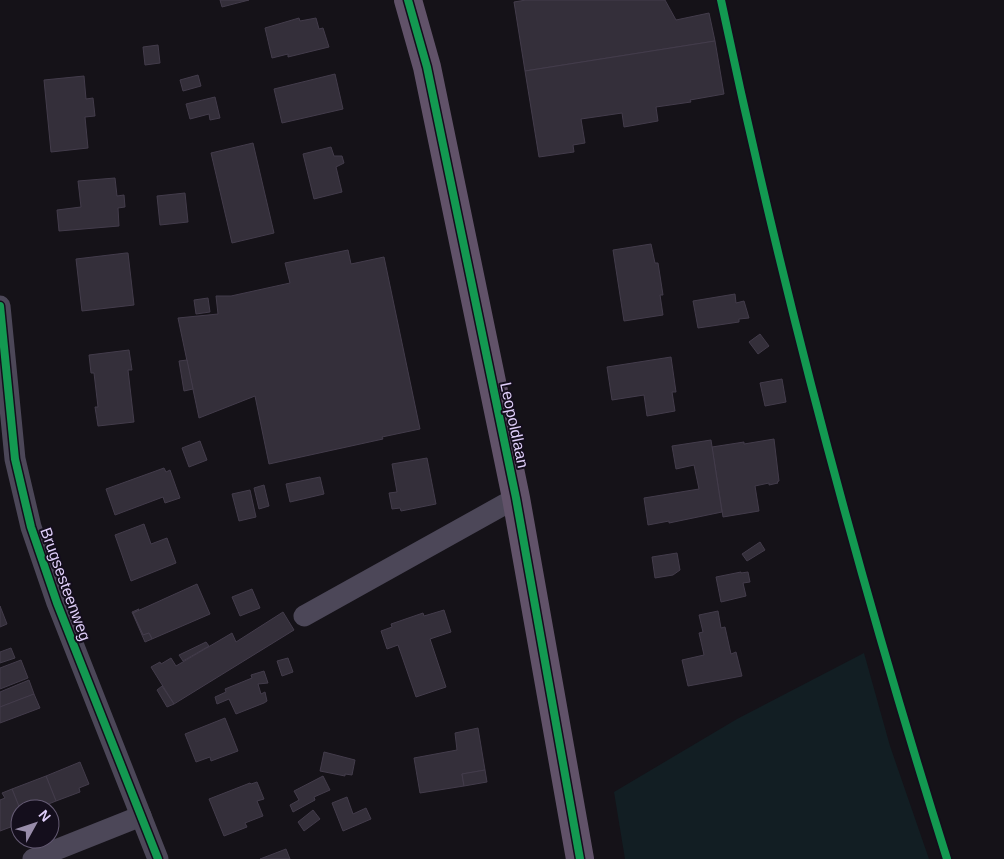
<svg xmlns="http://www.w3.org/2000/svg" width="1004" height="859" font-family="Arial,sans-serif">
<rect width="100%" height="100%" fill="#151218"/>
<path fill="#121e23" d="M 864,653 L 890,746 L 929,859 L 625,859 L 614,792 L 737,719 Z"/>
<g fill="#342f3a" stroke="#433c4b">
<path d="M 220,0 L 249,0 L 222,7 Z"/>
<path d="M 526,0 L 665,0 L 676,20 L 709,13 L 715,41 L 525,71 L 514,2 Z"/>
<path d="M 299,18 L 300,21 L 316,18 L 319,29 L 323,28 L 329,47 L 288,57 L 288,54 L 272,58 L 265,28 Z"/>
<path d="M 715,41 L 724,94 L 690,100 L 691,102 L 656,107 L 658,121 L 624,127 L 622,113 L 581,119 L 585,143 L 573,145 L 574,152 L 539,157 L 525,71 Z"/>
<path d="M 158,45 L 160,63 L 145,65 L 143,47 Z"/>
<path d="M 335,74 L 343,109 L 282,123 L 274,89 Z"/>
<path d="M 198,75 L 201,86 L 183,91 L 180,80 Z"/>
<path d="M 84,76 L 86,99 L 93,98 L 95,116 L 85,117 L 88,148 L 51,152 L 44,80 Z"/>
<path d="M 215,97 L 220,118 L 210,120 L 209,114 L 190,119 L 186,104 Z"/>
<path d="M 253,143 L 274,233 L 232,243 L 211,153 Z"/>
<path d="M 331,147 L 334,156 L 342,156 L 344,163 L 336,167 L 342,192 L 314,199 L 303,154 Z"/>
<path d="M 115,178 L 117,196 L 124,195 L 125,207 L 118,208 L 119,226 L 59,231 L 57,210 L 81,207 L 78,181 Z"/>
<path d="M 185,193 L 188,222 L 160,225 L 157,196 Z"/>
<path d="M 651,244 L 655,263 L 658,263 L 663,295 L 660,295 L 663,315 L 624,321 L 613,250 Z"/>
<path d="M 348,250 L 351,264 L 384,257 L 420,429 L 382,437 L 383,439 L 269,464 L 255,396 L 199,418 L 178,318 L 218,314 L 216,296 L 231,296 L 290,283 L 285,263 Z"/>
<path d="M 126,253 L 128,253 L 134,305 L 82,311 L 76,259 Z"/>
<path d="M 735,294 L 736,303 L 744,301 L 749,318 L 739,319 L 739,322 L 698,328 L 693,301 Z"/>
<path d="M 208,298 L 210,312 L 196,314 L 194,300 Z"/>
<path d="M 760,334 L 769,346 L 758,354 L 749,342 Z"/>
<path d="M 129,350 L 132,370 L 128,370 L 134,422 L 98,426 L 95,407 L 98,407 L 94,373 L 91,373 L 89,355 Z"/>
<path d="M 671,357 L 676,392 L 672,392 L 675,411 L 647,416 L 644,395 L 612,400 L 607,367 Z"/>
<path d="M 187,360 L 193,389 L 184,391 L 179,361 Z"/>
<path d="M 782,379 L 786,402 L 765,406 L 760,383 Z"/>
<path d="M 774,439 L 779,481 L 777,482 L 778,483 L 769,485 L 769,483 L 755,486 L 759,511 L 723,517 L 712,447 L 744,442 L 744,444 Z"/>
<path d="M 711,440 L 722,512 L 669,523 L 669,521 L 648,525 L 644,498 L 699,489 L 694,465 L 676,469 L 672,446 Z"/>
<path d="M 200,441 L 207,460 L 189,467 L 182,448 Z"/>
<path d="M 427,458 L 436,504 L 401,511 L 400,508 L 392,509 L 389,493 L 397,492 L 392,464 Z"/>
<path d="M 164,468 L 166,472 L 170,470 L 180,498 L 165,503 L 163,497 L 115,515 L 106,489 Z"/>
<path d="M 320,477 L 324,494 L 290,502 L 286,484 Z"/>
<path d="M 264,485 L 269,506 L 259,509 L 254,488 Z"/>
<path d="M 250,490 L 256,517 L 239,521 L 232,494 Z"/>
<path d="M 144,524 L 151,544 L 167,538 L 176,563 L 131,581 L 115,535 Z"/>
<path d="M 760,542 L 765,550 L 747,561 L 742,554 Z"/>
<path d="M 677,553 L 680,570 L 673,575 L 655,578 L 652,557 Z"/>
<path d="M 741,572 L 741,573 L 748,572 L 750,582 L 743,583 L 746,596 L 721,602 L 716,577 Z"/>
<path d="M 197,584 L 210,614 L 152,639 L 149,633 L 143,635 L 133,613 Z"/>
<path d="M 252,589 L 260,608 L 240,616 L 232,597 Z"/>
<path d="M 0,606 L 7,624 L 0,627 Z"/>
<path d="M 139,609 L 133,613 L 143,635 L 149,633 L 152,639 L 145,642 L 132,612 Z"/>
<path d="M 444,610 L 451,632 L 430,639 L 446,687 L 416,697 L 398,645 L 387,649 L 381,631 L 392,627 L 391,624 L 423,613 L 424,616 Z"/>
<path d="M 718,611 L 721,628 L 725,627 L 731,654 L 736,652 L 742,676 L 688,686 L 682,660 L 704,655 L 699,633 L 703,632 L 699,615 Z"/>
<path d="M 283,612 L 294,630 L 174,704 L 151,667 L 160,662 L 161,664 L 171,658 L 176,666 L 232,633 L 236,642 Z"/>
<path d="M 206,642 L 209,646 L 183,661 L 179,655 Z"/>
<path d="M 11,648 L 15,658 L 0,663 L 0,652 Z"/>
<path d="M 288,658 L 293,672 L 282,676 L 277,661 Z"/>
<path d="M 21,660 L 28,678 L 0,689 L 0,668 Z"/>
<path d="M 264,671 L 268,683 L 258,684 L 261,694 L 265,692 L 267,701 L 264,703 L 236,714 L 229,699 L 217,704 L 215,697 L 226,692 L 225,689 L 252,678 L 251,675 Z"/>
<path d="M 29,680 L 34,694 L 0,707 L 0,692 Z"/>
<path d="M 162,686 L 174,704 L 167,707 L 157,690 Z"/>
<path d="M 34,694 L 40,708 L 0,723 L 0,707 Z"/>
<path d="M 225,718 L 238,751 L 211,761 L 210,757 L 196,762 L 185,734 Z"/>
<path d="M 478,728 L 485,770 L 462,774 L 464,786 L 420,793 L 414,758 L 457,750 L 455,733 Z"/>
<path d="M 324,752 L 355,760 L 352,775 L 345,774 L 345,776 L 320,771 Z"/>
<path d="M 80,762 L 89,784 L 79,788 L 80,792 L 56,801 L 46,776 Z"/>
<path d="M 485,770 L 487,782 L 464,786 L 462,774 Z"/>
<path d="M 46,776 L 56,801 L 36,809 L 31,809 L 31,807 L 20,809 L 12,789 Z"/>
<path d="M 323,776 L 330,790 L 314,797 L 315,800 L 293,812 L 290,805 L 299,800 L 294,791 Z"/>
<path d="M 257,782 L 264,799 L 257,801 L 263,816 L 245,823 L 247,827 L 224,836 L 209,799 L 250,783 L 251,784 Z"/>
<path d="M 12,789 L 20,809 L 20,812 L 12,815 L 16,825 L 0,831 L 0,800 L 5,798 L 2,793 Z"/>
<path d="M 347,797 L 353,814 L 366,808 L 371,819 L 343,831 L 332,803 Z"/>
<path d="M 313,810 L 320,819 L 304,831 L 298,822 Z"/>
<path d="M 286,849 L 290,859 L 260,859 Z"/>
</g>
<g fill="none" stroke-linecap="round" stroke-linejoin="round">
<g stroke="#4c4758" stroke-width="21">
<path d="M 0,306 L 15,459 L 31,527 L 57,603 L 158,859"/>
<path d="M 304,616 L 516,498"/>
<path d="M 33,859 L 141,816"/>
</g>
<path stroke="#615269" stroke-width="28" d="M 408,0 L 427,67 L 516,498 L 580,859"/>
<path stroke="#474f61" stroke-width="4" stroke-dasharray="8 6" stroke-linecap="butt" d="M 721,0 C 782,290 858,576 947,859"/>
<g stroke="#140e1c" stroke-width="11">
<g id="cycleway">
<path d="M 408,0 L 427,67 L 516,498 L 580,859"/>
<path d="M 721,0 C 782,290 858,576 947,859"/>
<path d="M 0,306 L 15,459 L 31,527 L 57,603 L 158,859"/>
</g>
</g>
<use href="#cycleway" stroke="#139951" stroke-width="8"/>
</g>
<g text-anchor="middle" stroke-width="4" stroke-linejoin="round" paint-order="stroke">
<g font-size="16" fill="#dfcef9" stroke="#140e1c">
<text transform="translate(515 425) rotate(78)" y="6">Leopoldlaan</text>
<text transform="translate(66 584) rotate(70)" y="6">Brugsesteenweg</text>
</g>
</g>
<g transform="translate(35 824) rotate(50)"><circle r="24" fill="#140e1c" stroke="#655b74"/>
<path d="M0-4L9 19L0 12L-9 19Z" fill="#988caa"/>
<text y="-8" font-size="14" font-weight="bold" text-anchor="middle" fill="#dfcef9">N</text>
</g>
</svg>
